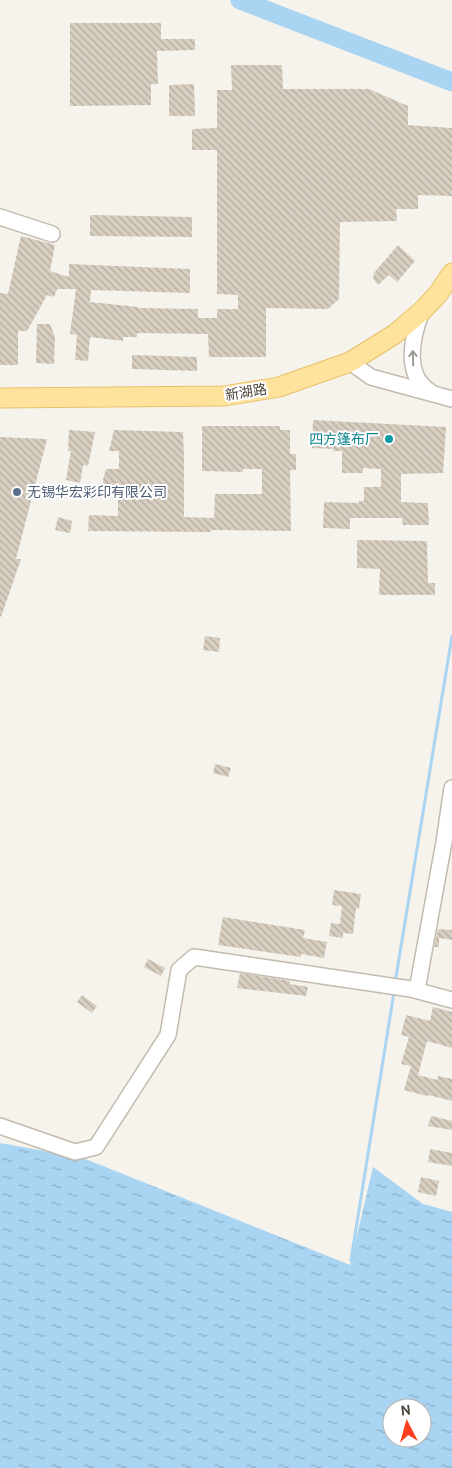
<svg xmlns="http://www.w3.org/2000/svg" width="452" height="1468" font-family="Cabin,'Noto Sans SC',sans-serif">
<defs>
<pattern id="water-ripples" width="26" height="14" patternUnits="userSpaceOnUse" patternTransform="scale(1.25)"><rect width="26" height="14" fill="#a9d4f2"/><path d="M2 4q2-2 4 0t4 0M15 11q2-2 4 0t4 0" fill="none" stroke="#8caec5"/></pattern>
<pattern id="building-back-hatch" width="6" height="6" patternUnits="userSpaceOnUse" patternTransform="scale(1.25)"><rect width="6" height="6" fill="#d8cfc1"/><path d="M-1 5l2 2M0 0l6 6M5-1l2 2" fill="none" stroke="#b1aa9e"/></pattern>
</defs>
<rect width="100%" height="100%" fill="#f6f3ec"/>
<path fill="url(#water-ripples)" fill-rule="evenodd" d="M 0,1143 L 83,1158 L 350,1265 L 373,1167 L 423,1204 L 452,1212 L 452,1468 L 0,1468 ZM 392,1408 L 422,1408 L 422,1438 L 392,1438 Z"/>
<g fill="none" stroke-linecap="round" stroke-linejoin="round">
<g stroke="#a9d4f2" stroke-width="3">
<path d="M 395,983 L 452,636"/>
<path d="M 351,1260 L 394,992"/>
</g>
<path stroke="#a9d4f2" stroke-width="19" d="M 240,0 L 452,82"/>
</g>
<g fill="url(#building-back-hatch)">
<path d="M 70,23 L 161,23 L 161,39 L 195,39 L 195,50 L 157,51 L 158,84 L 151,84 L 151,105 L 70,106 Z"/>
<path d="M 231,65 L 282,65 L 283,89 L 369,89 L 408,106 L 408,125 L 452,128 L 452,196 L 418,195 L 418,209 L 396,209 L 397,221 L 340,222 L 339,299 L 328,309 L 266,308 L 266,357 L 209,357 L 208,334 L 137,333 L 137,337 L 123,337 L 123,341 L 90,337 L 88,361 L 75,360 L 77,335 L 70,334 L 76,289 L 57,289 L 54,297 L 47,295 L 27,331 L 18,331 L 18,365 L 0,365 L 0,293 L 8,294 L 21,236 L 55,245 L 50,271 L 69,277 L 69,264 L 190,269 L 190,293 L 91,290 L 90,302 L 138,307 L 138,308 L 198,309 L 198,318 L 217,318 L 217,309 L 238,309 L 238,295 L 217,294 L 217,150 L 192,150 L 192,129 L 217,128 L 217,90 L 232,90 Z"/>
<path d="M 194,84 L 195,116 L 169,116 L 169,85 Z"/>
<path d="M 90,215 L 192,217 L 192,237 L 90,236 Z"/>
<path d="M 398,245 L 415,261 L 397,282 L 389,275 L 378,285 L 373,279 L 374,273 Z"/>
<path d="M 37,324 L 50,324 L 55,337 L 54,364 L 36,363 Z"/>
<path d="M 132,355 L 197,357 L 197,371 L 132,369 Z"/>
<path d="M 313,420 L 446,427 L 443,473 L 401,474 L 401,502 L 428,503 L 429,525 L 403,525 L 402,518 L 350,518 L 350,529 L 323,528 L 324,502 L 359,503 L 359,501 L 364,501 L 364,487 L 381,487 L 381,469 L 363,468 L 363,473 L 342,473 L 342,451 L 333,451 L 333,449 L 312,448 Z"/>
<path d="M 202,426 L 280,426 L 280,430 L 290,430 L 290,454 L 296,454 L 296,470 L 290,470 L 291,531 L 211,530 L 211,532 L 88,531 L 89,515 L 118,516 L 118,493 L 103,493 L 103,480 L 106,469 L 119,469 L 119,451 L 109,451 L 114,430 L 183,432 L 184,457 L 184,517 L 214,518 L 215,494 L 262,494 L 262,469 L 243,469 L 243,472 L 202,471 Z"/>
<path d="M 69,430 L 95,432 L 88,466 L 83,465 L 80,483 L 66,480 L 71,451 L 68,451 Z"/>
<path d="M 0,437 L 47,439 L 16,559 L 21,559 L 1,617 L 0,616 Z"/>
<path d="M 58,517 L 72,521 L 70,533 L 55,530 Z"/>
<path d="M 357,540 L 427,541 L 428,583 L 435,583 L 435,595 L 379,595 L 380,569 L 357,568 Z"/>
<path d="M 205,636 L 220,638 L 219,652 L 203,650 Z"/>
<path d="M 215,764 L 231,768 L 228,777 L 213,773 Z"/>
<path d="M 334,890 L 361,894 L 359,909 L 356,908 L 353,934 L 343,933 L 343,938 L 329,936 L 331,923 L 340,924 L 342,906 L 332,905 Z"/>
<path d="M 223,917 L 305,930 L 303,938 L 327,942 L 324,958 L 301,954 L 301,957 L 218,945 Z"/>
<path d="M 438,929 L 452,930 L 452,940 L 439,938 L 439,947 L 434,947 Z"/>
<path d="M 148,959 L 165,968 L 161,976 L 144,967 Z"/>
<path d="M 240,973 L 290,981 L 290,984 L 308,987 L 306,996 L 237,988 Z"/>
<path d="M 82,995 L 97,1006 L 92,1013 L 77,1002 Z"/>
<path d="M 433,1007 L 452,1012 L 452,1048 L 427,1041 L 418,1075 L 437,1080 L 438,1076 L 452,1079 L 452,1101 L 428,1095 L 427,1096 L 404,1090 L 411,1066 L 401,1064 L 409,1037 L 401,1035 L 406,1015 L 430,1021 Z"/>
<path d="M 431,1116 L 452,1121 L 452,1130 L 428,1126 Z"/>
<path d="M 430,1149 L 452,1153 L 452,1166 L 428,1162 Z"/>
<path d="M 421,1177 L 439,1181 L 436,1196 L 418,1192 Z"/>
</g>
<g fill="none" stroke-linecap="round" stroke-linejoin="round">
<g stroke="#c2bbae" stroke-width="18">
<g id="minor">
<path d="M 0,217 L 52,234"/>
<path d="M 422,311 C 412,336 403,376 431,392"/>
<path d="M 350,362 L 371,377 L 452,399"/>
<path d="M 417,990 L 444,842 L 452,788"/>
<path d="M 0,1126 L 75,1152 L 96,1147 L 168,1035 L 179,970 L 194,957 L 411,989 L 452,1000"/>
</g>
</g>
<g stroke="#e6c16a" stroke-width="21">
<path id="major" d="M 0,398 L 224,396 L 279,387 L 350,362 L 395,334 L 422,311 L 438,294 L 452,273"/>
</g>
<use href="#minor" stroke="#fff" stroke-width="15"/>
<use href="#major" stroke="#ffe39c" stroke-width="19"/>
</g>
<defs><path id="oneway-shaft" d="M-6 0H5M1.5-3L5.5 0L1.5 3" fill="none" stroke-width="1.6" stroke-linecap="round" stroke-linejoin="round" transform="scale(1.25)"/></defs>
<use stroke="#9c9892" href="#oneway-shaft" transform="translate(413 358) rotate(-92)"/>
<circle fill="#0f9aa8" stroke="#fff" stroke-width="2" cx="389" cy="439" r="5"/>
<circle fill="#5c6f8a" stroke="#fff" stroke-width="2" cx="17" cy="492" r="5"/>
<g text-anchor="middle" stroke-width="4" stroke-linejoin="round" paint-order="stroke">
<g font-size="14" fill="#4b4439" stroke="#fff">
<text transform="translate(246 392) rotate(-9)" y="5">新湖路</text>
</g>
<g font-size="14" fill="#0d838f" stroke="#fff" text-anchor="end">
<text x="379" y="444">四方篷布厂</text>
</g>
<g font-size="14" fill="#4e5e75" stroke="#fff" text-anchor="start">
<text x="27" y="497">无锡华宏彩印有限公司</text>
</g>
</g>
<g transform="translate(407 1423) rotate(354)"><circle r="24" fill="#ffffff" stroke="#b7b4b0"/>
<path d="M0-4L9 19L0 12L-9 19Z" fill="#fc3f1d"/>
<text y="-8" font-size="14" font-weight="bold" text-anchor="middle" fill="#4b4439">N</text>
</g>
</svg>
